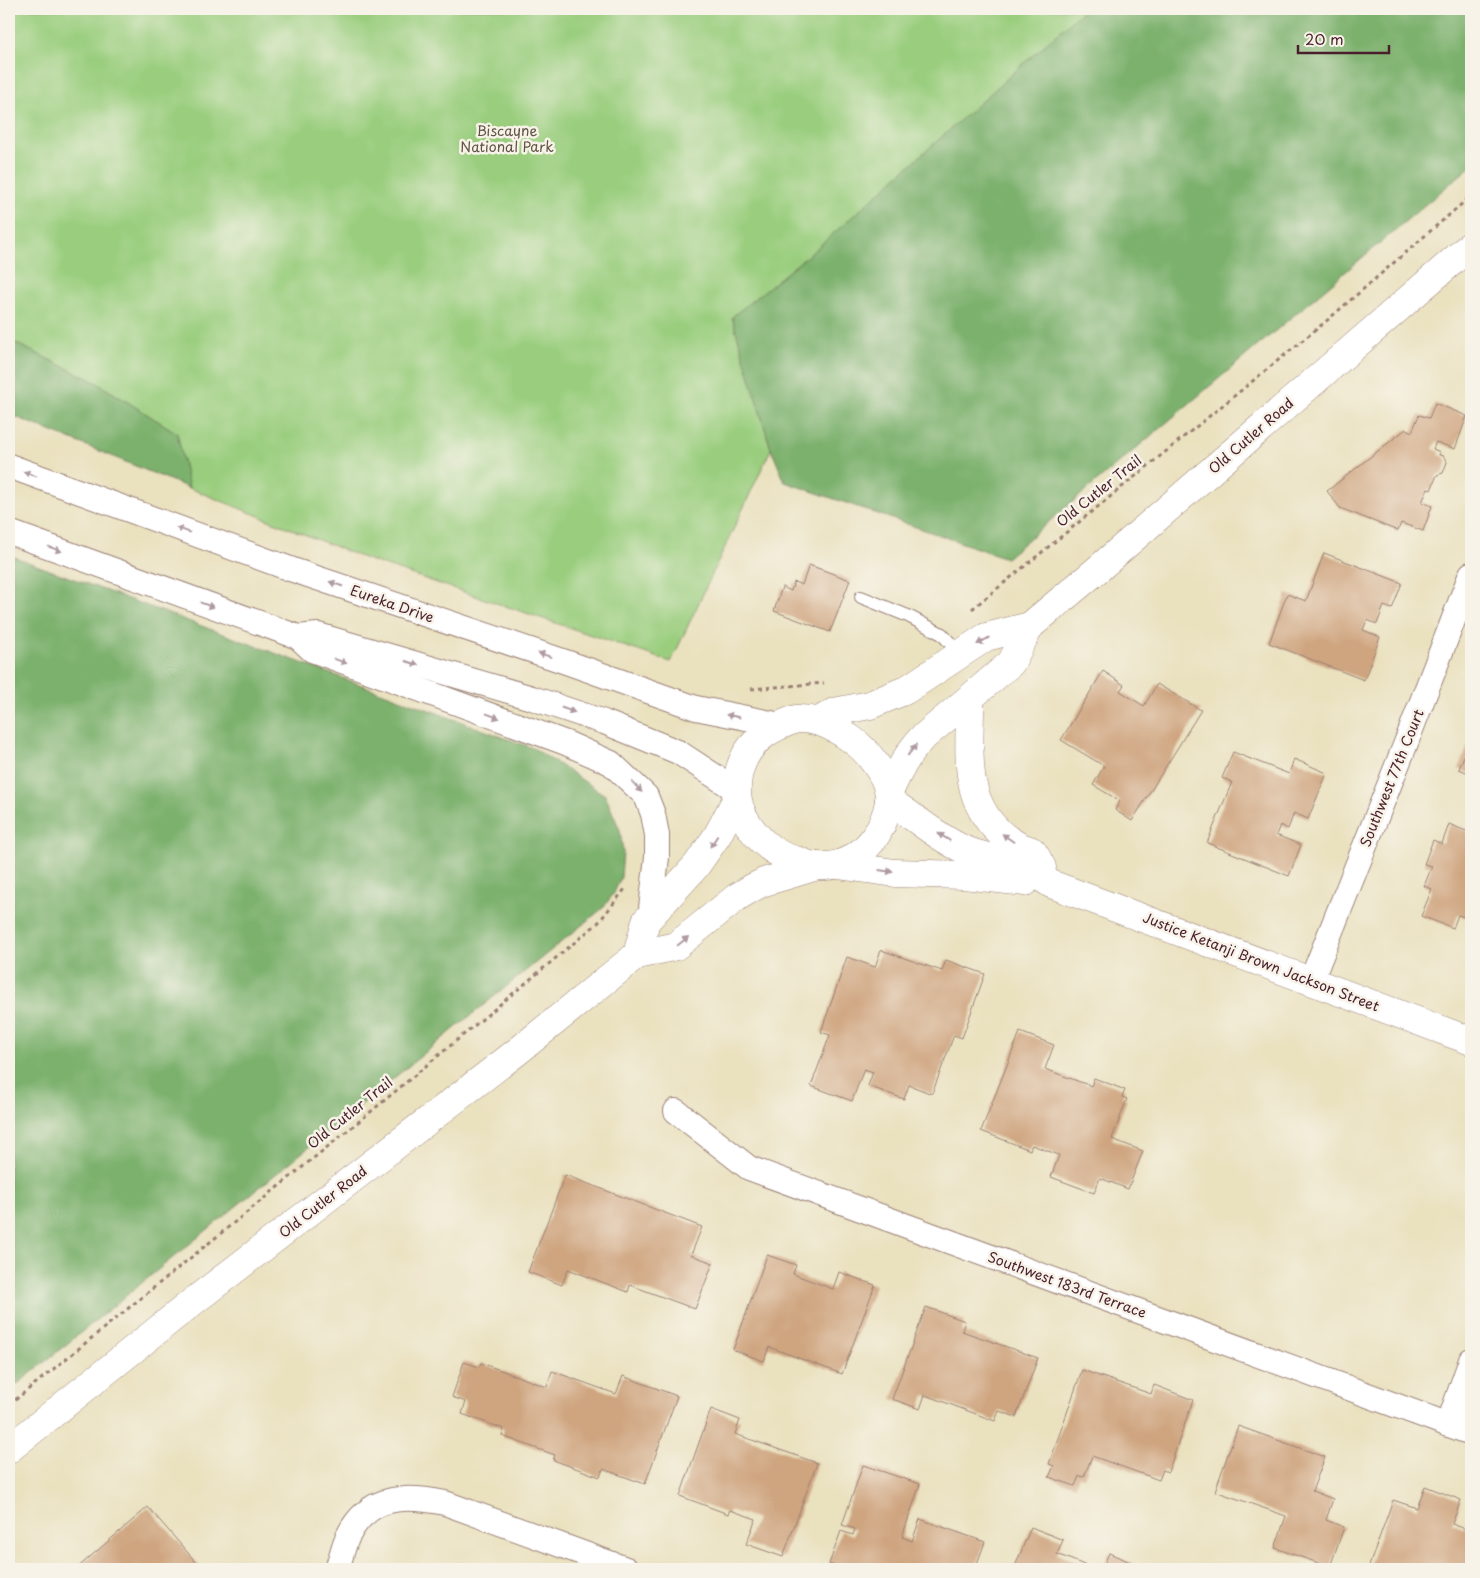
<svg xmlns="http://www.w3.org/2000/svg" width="1480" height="1578" font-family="'Playpen Sans',sans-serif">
<rect width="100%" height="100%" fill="#f7f3e8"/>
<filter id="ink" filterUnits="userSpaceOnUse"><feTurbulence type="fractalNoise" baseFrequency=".02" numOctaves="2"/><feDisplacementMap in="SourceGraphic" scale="10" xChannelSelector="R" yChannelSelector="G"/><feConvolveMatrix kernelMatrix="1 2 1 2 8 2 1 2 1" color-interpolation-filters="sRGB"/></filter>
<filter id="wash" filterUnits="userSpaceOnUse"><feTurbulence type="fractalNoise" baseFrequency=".0096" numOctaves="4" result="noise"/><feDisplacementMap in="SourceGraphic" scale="20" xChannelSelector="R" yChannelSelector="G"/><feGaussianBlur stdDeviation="1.12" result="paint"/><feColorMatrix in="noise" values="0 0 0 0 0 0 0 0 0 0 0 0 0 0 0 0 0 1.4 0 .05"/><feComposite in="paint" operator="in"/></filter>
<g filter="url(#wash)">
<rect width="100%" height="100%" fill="#eae1bf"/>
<path fill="#9ace7e" stroke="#727654" d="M 9,9 L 1085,9 L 816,249 L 732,317 L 771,449 L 671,662 L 366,559 L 189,488 L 177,433 L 97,383 L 9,340 Z"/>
<g fill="#7bb16d" stroke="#62684c">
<path d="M 1085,9 L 1471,9 L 1471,166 L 1006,558 L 785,482 L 771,449 L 732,317 L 816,249 Z"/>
<path d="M 9,340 L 97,383 L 177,433 L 189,488 L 9,414 Z"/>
<path d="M 9,555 L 535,749 L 605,795 L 620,830 L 623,852 L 621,877 L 614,893 L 603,908 L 9,1391 Z"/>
</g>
<g id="blocks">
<g fill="#cfa580">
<path d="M 1435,403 L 1467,416 L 1455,449 L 1436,442 L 1433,449 L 1440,452 L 1439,455 L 1443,456 L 1447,462 L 1443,473 L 1437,475 L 1431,490 L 1428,489 L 1422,502 L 1432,506 L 1423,531 L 1401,523 L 1398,531 L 1340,508 L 1327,491 L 1406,429 L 1412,432 L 1419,415 L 1429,418 Z"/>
<path d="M 1324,553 L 1402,583 L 1392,609 L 1384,606 L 1377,624 L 1367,620 L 1363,630 L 1380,637 L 1364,680 L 1269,643 L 1287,594 L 1306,601 Z"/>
<path d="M 809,565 L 850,580 L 830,632 L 774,611 L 782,587 L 791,591 L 794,582 L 802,585 Z"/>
<path d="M 1103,671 L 1124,685 L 1120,691 L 1144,706 L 1157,684 L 1201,710 L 1132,821 L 1115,810 L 1120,801 L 1093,785 L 1104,766 L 1061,740 Z"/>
<path d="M 1471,738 L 1471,774 L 1459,769 Z"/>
<path d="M 1233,752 L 1289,774 L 1294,759 L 1327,773 L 1308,819 L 1294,813 L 1288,829 L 1280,825 L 1276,835 L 1301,845 L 1289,876 L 1207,843 L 1232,782 L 1222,778 Z"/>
<path d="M 1449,824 L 1471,833 L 1471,908 L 1467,918 L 1458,915 L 1453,928 L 1421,916 L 1432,889 L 1424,886 L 1432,866 L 1424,864 L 1433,840 L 1442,844 Z"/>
<path d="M 881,950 L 942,971 L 946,960 L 985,974 L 962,1038 L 954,1035 L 932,1094 L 909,1085 L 904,1099 L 868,1086 L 873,1072 L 864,1069 L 852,1101 L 811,1086 L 830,1035 L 821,1032 L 847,957 L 875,967 Z"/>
<path d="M 1020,1032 L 1054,1045 L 1045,1069 L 1091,1086 L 1094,1078 L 1125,1090 L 1122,1097 L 1127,1099 L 1112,1139 L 1143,1151 L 1128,1189 L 1100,1178 L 1094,1193 L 1051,1177 L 1059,1155 L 1032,1145 L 1030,1150 L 981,1131 Z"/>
<path d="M 565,1175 L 702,1227 L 691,1255 L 713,1263 L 695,1309 L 630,1285 L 628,1292 L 568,1269 L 562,1285 L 528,1272 Z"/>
<path d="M 767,1255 L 796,1265 L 793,1274 L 833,1289 L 839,1272 L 875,1285 L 842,1374 L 769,1347 L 764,1361 L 733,1350 Z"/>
<path d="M 926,1307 L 965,1321 L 962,1331 L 1038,1358 L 1016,1417 L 999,1411 L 995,1421 L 925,1395 L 920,1409 L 892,1399 Z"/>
<path d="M 464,1362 L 479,1367 L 481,1363 L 547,1387 L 552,1371 L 616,1394 L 623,1376 L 677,1396 L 645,1484 L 603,1469 L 600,1477 L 553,1460 L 555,1455 L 502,1436 L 504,1429 L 462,1414 L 466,1402 L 452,1397 Z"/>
<path d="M 1082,1370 L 1151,1394 L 1154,1385 L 1193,1400 L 1168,1472 L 1163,1470 L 1159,1480 L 1092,1456 L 1084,1477 L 1079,1476 L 1075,1486 L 1049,1477 L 1054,1466 L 1049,1464 Z"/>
<path d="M 711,1409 L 740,1420 L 735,1434 L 817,1463 L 783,1557 L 746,1544 L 756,1519 L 730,1510 L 728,1514 L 680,1496 Z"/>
<path d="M 1238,1426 L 1325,1457 L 1312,1491 L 1333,1499 L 1326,1520 L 1344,1527 L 1330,1567 L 1275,1548 L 1286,1516 L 1215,1491 Z"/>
<path d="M 863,1465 L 920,1484 L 902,1537 L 912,1541 L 920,1519 L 985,1542 L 975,1569 L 842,1569 L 829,1564 L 841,1531 L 853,1535 L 855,1529 L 842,1525 Z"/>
<path d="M 1425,1486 L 1461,1500 L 1452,1524 L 1471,1531 L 1471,1569 L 1368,1569 L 1393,1500 L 1417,1508 Z"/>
<path d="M 148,1507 L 202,1569 L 76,1569 Z"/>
<path d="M 1031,1527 L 1063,1540 L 1057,1554 L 1094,1569 L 1014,1569 Z"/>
<path d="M 1109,1553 L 1142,1567 L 1141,1569 L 1102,1569 Z"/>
</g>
</g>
</g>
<g filter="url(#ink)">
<use href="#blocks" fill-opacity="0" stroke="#9a8075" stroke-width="1"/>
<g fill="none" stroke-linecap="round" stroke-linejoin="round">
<g stroke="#9a8075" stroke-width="14">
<path id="lane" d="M 861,597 L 908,616 L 942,634 L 961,655"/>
</g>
<g stroke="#9a8075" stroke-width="26">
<g id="street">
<path d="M 9,466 L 293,570 L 563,661 L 696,708 L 781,725"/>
<path d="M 9,532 L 298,637 L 318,635 L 532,698 L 604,722 L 678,752 L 736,790"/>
<path d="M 298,637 L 312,650 L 566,743 L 611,763 L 646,796 L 653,814 L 657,835 L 657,857 L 650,917"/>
<path d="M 1311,981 L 1404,748 L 1471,574"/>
<path d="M 676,1111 L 749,1168 L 1471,1433"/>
<path d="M 1448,1425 L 1471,1360"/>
<path d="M 337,1569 C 341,1558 343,1546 348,1536 C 369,1494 405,1495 445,1503 L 626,1569"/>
</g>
</g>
<g stroke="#9a8075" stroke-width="29">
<g id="secondary">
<path d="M 970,698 C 971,745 960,795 999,832 C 1005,838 1013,843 1021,847 C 1025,849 1029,849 1032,851 C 1036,854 1039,863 1042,867"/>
<path d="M 796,719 C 817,718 834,727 851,739 C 868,751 886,774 889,794 C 890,804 886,815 882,824 C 871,849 846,869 817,866 C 811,866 804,863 799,861 C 776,856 761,843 748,824 C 728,795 736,755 765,734 C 774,727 785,723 796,719 Z"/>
<path d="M 819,721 L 834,712 L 870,705 L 906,690 L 986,637 L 1030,626"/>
<path d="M 889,792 C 898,773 906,756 920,740 L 1011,663 L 1030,626 L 1097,570 L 1471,245"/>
<path d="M 889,801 C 914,816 936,837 963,849 C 981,857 997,858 1015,863 C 1027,866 1040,877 1051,884 L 1471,1041"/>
<path d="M 838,865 L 895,873 L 964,875 L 1025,882"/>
<path d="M 637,955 L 646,921 L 696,866 L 717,836 L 737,798"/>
<path d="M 9,1449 L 190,1304 L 518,1051 L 637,955 L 676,946 L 737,897 L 752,888 L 764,882 L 817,866"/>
</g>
</g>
<g stroke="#9a8075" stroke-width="3" stroke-dasharray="4 4" stroke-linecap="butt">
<path d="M 972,609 L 1324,323 L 1471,196"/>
<path d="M 751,689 L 824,683"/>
<path d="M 9,1405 L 368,1114 L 598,923 L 625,889"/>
</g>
<use href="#lane" stroke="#fff" stroke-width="12"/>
<use href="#street" stroke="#fff" stroke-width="24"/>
<use href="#secondary" stroke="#fff" stroke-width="28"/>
</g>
<defs><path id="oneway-solid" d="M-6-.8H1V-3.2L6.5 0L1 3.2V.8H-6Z" transform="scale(1.25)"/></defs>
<g fill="#ae9aa0">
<use href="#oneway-solid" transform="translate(30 474) rotate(-160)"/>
<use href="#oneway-solid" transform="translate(183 530) rotate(-160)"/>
<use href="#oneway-solid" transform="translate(55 549) rotate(20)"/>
<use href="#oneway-solid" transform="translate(336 584) rotate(-161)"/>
<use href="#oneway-solid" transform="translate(207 605) rotate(20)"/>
<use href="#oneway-solid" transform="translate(983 641) rotate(150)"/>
<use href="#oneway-solid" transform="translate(545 655) rotate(-162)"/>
<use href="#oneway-solid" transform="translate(340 661) rotate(20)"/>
<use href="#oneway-solid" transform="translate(412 663) rotate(17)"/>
<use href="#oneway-solid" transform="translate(568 710) rotate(19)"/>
<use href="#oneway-solid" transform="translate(493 716) rotate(20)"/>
<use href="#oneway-solid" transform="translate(733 716) rotate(-169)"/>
<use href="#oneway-solid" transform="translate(912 750) rotate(-52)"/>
<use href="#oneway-solid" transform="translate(637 787) rotate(47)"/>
<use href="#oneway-solid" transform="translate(944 837) rotate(-148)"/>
<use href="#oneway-solid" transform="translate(1008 838) rotate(-145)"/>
<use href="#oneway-solid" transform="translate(714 841) rotate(123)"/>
<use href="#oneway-solid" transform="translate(886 871) rotate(8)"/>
<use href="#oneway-solid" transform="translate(683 941) rotate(-39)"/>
</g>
</g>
<g text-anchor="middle" stroke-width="5" stroke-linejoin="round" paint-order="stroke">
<g font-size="14" fill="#625444" stroke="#f7f3e8">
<text x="507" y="136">Biscayne<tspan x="507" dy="16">National Park</tspan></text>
</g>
<g font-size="14" fill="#4a1f2b" stroke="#f7f3e8">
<text transform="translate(1251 436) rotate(-41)" y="5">Old Cutler Road</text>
<text transform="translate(1099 491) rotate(-39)" y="5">Old Cutler Trail</text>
<text transform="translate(392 604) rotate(19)" y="5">Eureka Drive</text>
<text transform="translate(1392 778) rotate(-68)" y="5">Southwest 77th Court</text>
<text transform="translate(1261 962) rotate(21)" y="5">Justice Ketanji Brown Jackson Street</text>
<text transform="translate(350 1113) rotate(-39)" y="5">Old Cutler Trail</text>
<text transform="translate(323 1202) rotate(-38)" y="5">Old Cutler Road</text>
<text transform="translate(1067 1285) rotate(20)" y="5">Southwest 183rd Terrace</text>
</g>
</g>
<rect width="1480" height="1578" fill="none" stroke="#f7f3e8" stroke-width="30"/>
<path d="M1298 45v8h91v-8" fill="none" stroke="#4a1f2b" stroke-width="2.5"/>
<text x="1305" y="45" font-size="15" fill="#4a1f2b" stroke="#f7f3e8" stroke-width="4" paint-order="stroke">20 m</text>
</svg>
